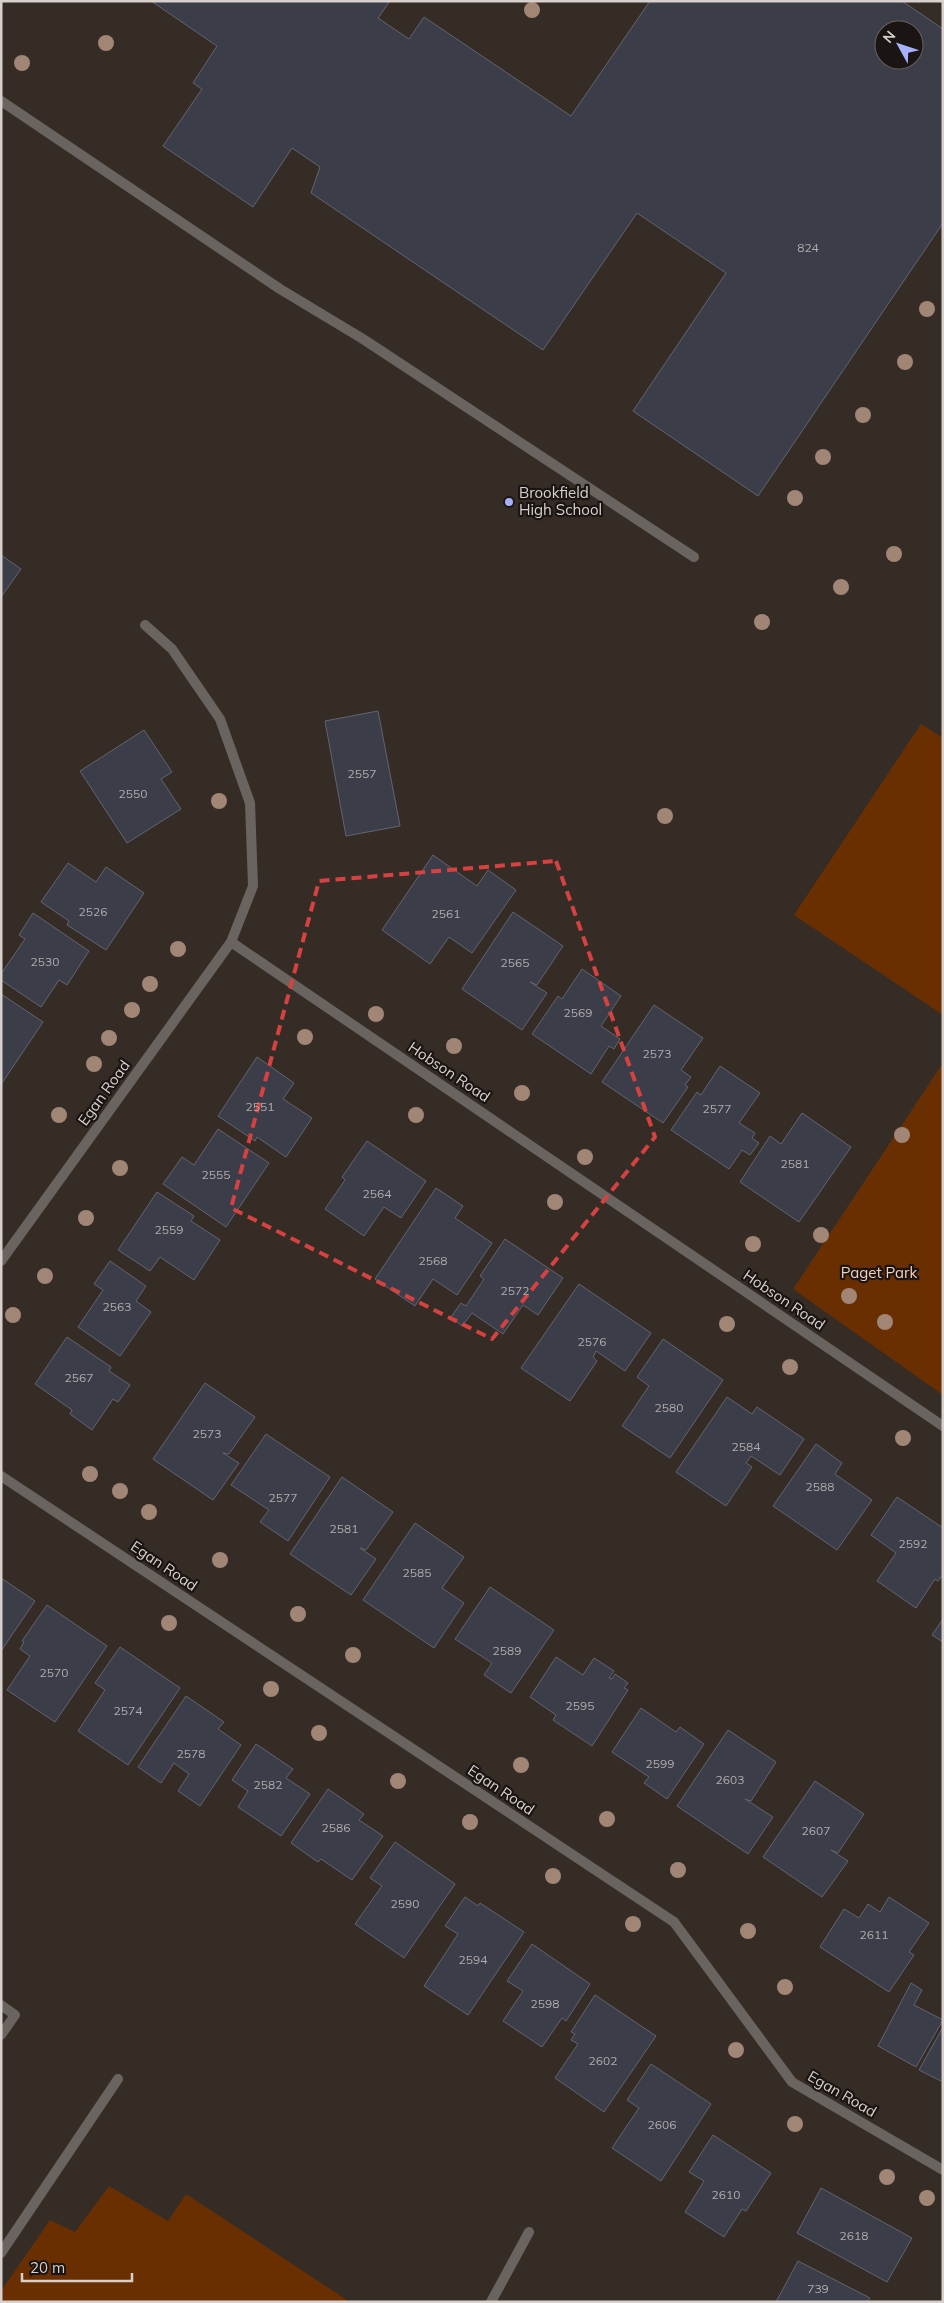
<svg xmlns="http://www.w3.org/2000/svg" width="944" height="2303" font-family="Mulish,sans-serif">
<rect width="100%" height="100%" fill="#362c26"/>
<g fill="#692f01">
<path d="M 921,724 L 943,738 L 943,1015 L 794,915 Z"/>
<path d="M 941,1066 L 943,1067 L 943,1395 L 793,1289 Z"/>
<path d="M 109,2186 L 168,2221 L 186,2194 L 350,2302 L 1,2302 L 1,2291 L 50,2220 L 75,2232 Z"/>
</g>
<g fill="#3b3d48" stroke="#626570" fill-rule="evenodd">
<path d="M 151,1 L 390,1 L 378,18 L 409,39 L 424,17 L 571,116 L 650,1 L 902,1 L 943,29 L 943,223 L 758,496 L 633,411 L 726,273 L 637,213 L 543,350 L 311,193 L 320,167 L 292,148 L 253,207 L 163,146 L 202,89 L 193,83 L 217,46 ZM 884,30 L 914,30 L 914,60 L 884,60 Z"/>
<path d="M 1,555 L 21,569 L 1,597 Z"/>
<path d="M 378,711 L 400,826 L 346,836 L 325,721 Z"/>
<path d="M 144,730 L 172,772 L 161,779 L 181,809 L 127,843 L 80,771 Z"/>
<path d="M 433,855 L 477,886 L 488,870 L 516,890 L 472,953 L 449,937 L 430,964 L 382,930 Z"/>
<path d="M 68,863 L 96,882 L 106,867 L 144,893 L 106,950 L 67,925 L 69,921 L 41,902 Z"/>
<path d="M 513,912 L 563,946 L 537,985 L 530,982 L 547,993 L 522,1030 L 462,989 Z"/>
<path d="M 33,913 L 89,951 L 67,985 L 59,980 L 41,1007 L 1,980 L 1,974 L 25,939 L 19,935 Z"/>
<path d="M 582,969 L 621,996 L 601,1026 L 620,1039 L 614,1049 L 609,1046 L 591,1074 L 532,1034 L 558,996 L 562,999 Z"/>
<path d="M 1,994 L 43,1022 L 2,1083 L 1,1082 Z"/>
<path d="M 654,1005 L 703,1038 L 681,1070 L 691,1077 L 685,1085 L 688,1087 L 663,1123 L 602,1082 Z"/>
<path d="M 257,1057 L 294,1083 L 283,1099 L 312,1118 L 286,1157 L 257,1137 L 255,1141 L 218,1116 Z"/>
<path d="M 720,1066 L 760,1093 L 739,1123 L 755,1133 L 752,1138 L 759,1143 L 750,1155 L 742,1150 L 729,1169 L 671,1130 L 697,1092 L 701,1095 Z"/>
<path d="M 802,1113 L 851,1147 L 799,1222 L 740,1182 L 770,1136 L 781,1144 Z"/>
<path d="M 218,1129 L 269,1163 L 226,1227 L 163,1184 L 182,1157 L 194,1165 Z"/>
<path d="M 367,1141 L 426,1181 L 401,1218 L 384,1207 L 364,1236 L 325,1209 L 345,1180 L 342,1177 Z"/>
<path d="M 436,1188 L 463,1206 L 455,1218 L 492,1243 L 457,1295 L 433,1279 L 415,1306 L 375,1279 Z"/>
<path d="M 157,1192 L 194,1216 L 191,1221 L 220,1240 L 194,1280 L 160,1257 L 150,1271 L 118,1250 Z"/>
<path d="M 505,1239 L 563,1278 L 538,1315 L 523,1305 L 503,1334 L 472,1313 L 462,1326 L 451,1317 L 461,1303 L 466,1306 L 484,1279 L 480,1276 Z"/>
<path d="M 110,1261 L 146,1286 L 136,1301 L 151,1312 L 120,1356 L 78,1327 L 103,1290 L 94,1284 Z"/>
<path d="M 579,1284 L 651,1333 L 625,1371 L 596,1351 L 593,1357 L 597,1361 L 570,1401 L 521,1368 Z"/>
<path d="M 67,1337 L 111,1367 L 109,1371 L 130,1385 L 118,1402 L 113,1399 L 92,1430 L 70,1414 L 72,1410 L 35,1384 Z"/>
<path d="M 663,1339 L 723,1380 L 670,1458 L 622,1426 L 649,1386 L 637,1377 Z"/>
<path d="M 205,1383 L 255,1417 L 229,1454 L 223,1453 L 239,1463 L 213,1500 L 153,1459 Z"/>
<path d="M 727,1397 L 752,1414 L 757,1407 L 804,1439 L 780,1475 L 751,1456 L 746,1463 L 752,1467 L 726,1506 L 676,1472 Z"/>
<path d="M 266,1434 L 330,1477 L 288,1541 L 260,1522 L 269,1510 L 231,1485 Z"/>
<path d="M 816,1444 L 842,1463 L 835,1474 L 872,1500 L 837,1550 L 773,1506 Z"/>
<path d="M 342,1477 L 393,1512 L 366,1550 L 360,1548 L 376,1559 L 351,1595 L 290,1554 Z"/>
<path d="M 897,1497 L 943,1528 L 943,1574 L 938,1581 L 935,1579 L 916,1608 L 877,1581 L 896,1553 L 871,1535 Z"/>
<path d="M 415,1523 L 464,1557 L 442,1588 L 464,1603 L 434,1648 L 363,1600 Z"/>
<path d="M 1,1578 L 35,1601 L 1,1651 Z"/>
<path d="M 490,1587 L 554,1630 L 511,1693 L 484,1675 L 492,1663 L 455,1639 Z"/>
<path d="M 47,1605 L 107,1646 L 55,1722 L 7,1690 L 30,1656 L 20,1649 L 24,1642 L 22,1641 Z"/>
<path d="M 943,1619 L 943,1642 L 932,1635 Z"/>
<path d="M 120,1647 L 180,1688 L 128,1765 L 78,1731 L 105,1690 L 95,1683 Z"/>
<path d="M 556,1657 L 583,1675 L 594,1658 L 614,1671 L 609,1678 L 612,1679 L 615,1674 L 628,1683 L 624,1688 L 628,1690 L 592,1746 L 553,1720 L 556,1715 L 530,1697 Z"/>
<path d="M 186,1696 L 224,1722 L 218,1729 L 241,1745 L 200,1806 L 178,1791 L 189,1774 L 174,1763 L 161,1783 L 138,1767 Z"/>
<path d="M 641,1708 L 676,1732 L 680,1727 L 704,1744 L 667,1799 L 644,1783 L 649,1777 L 612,1752 Z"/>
<path d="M 728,1730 L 776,1762 L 751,1801 L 745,1799 L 773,1817 L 748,1854 L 677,1806 Z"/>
<path d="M 256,1744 L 293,1769 L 286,1778 L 310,1794 L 281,1836 L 238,1807 L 248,1791 L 232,1780 Z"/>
<path d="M 815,1781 L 864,1814 L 838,1853 L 831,1850 L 848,1861 L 822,1897 L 763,1857 Z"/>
<path d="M 328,1789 L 364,1814 L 359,1820 L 383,1836 L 352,1880 L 321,1859 L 318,1862 L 291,1843 Z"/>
<path d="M 395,1842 L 455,1884 L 404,1958 L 355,1924 L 382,1886 L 370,1878 Z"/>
<path d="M 465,1897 L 478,1906 L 480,1903 L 524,1932 L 468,2015 L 424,1986 L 458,1934 L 445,1926 Z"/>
<path d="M 889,1897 L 929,1923 L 909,1952 L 914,1955 L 889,1992 L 820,1947 L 844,1909 L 859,1918 L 868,1904 L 880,1912 Z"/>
<path d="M 532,1944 L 590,1984 L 566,2021 L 562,2018 L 542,2047 L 503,2021 L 523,1991 L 507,1981 Z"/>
<path d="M 911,1983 L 922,1990 L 914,2005 L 943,2020 L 916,2067 L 878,2046 Z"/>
<path d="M 595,1995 L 656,2036 L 604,2112 L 555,2078 L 578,2044 L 571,2040 L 575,2034 L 571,2032 Z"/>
<path d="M 943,2027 L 943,2082 L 919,2070 Z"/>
<path d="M 651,2064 L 711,2104 L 661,2181 L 612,2148 L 639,2108 L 627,2100 Z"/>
<path d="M 713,2135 L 771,2173 L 746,2211 L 742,2209 L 724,2237 L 685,2212 L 704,2181 L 689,2172 Z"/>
<path d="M 821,2188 L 912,2238 L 887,2282 L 797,2233 Z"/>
<path d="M 798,2261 L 870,2298 L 867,2302 L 776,2302 Z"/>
</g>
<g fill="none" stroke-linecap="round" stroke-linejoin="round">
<g stroke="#6a6461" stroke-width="10">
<path d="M 1,101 L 280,289 L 363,339 L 694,557"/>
<path d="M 1,2005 L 15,2015 L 1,2035"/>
<path d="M 1,2253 L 118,2079"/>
<path d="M 491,2302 L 529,2232"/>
</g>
<g stroke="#6a6461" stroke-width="10">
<path d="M 231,942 L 943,1426"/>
<path d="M 1,1261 L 231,942 L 253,886 L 250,803 L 220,719 L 172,649 L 145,625"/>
<path d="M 1,1476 L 674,1922 L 792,2082 L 943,2170"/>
</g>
</g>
<g fill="#a18676">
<circle cx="532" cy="10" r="8"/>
<circle cx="106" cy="43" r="8"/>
<circle cx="22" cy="63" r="8"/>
<circle cx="927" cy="309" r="8"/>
<circle cx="905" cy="362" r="8"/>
<circle cx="863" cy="415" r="8"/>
<circle cx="823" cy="457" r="8"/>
<circle cx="795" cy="498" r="8"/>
<circle cx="894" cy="554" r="8"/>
<circle cx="841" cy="587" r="8"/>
<circle cx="762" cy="622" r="8"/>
<circle cx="219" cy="801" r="8"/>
<circle cx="665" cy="816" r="8"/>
<circle cx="178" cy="949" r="8"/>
<circle cx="150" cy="984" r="8"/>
<circle cx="132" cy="1010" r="8"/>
<circle cx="376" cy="1014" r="8"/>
<circle cx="305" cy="1037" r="8"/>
<circle cx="109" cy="1038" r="8"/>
<circle cx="454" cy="1046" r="8"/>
<circle cx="94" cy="1064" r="8"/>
<circle cx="522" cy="1093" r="8"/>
<circle cx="59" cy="1115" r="8"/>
<circle cx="416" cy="1115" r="8"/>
<circle cx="902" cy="1135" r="8"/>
<circle cx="585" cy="1157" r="8"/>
<circle cx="120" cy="1168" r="8"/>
<circle cx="555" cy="1202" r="8"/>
<circle cx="86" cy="1218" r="8"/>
<circle cx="821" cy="1235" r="8"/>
<circle cx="753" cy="1244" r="8"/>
<circle cx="45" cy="1276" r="8"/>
<circle cx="849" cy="1296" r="8"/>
<circle cx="13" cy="1315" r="8"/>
<circle cx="885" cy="1322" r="8"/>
<circle cx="727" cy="1324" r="8"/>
<circle cx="790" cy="1367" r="8"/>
<circle cx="903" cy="1438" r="8"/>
<circle cx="90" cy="1474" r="8"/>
<circle cx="120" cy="1491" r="8"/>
<circle cx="149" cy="1512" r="8"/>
<circle cx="220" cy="1560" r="8"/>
<circle cx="298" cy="1614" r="8"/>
<circle cx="169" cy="1623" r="8"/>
<circle cx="353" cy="1655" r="8"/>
<circle cx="271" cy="1689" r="8"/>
<circle cx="319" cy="1733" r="8"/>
<circle cx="521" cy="1765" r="8"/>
<circle cx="398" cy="1781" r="8"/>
<circle cx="607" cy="1819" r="8"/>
<circle cx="470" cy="1822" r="8"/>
<circle cx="678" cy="1870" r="8"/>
<circle cx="553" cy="1876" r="8"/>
<circle cx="633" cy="1924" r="8"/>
<circle cx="748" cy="1931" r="8"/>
<circle cx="785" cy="1987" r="8"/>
<circle cx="736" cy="2050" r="8"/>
<circle cx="795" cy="2124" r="8"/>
<circle cx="887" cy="2177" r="8"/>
<circle cx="927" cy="2198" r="8"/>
</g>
<path fill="none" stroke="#d64141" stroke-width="4" stroke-dasharray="10 6" stroke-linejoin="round" d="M 556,861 L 655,1137 L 492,1339 L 231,1208 L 319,881 Z"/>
<circle fill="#a6b1fc" stroke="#1a1513" stroke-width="2" cx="509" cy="502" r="5"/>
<g text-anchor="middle" stroke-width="4.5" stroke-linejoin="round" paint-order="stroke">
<g font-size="12" fill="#b0abac">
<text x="808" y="252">824</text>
<text x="362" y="778">2557</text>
<text x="133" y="798">2550</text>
<text x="93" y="916">2526</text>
<text x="446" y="918">2561</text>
<text x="45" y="966">2530</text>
<text x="515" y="967">2565</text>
<text x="578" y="1017">2569</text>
<text x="657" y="1058">2573</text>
<text x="260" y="1111">2551</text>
<text x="717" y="1113">2577</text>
<text x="795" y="1168">2581</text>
<text x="216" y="1179">2555</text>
<text x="377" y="1198">2564</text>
<text x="169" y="1234">2559</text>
<text x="433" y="1265">2568</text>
<text x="515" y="1295">2572</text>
<text x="117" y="1311">2563</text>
<text x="592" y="1346">2576</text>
<text x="79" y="1382">2567</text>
<text x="669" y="1412">2580</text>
<text x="207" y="1438">2573</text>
<text x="746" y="1451">2584</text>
<text x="820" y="1491">2588</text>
<text x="283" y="1502">2577</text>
<text x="344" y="1533">2581</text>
<text x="913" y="1548">2592</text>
<text x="417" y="1577">2585</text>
<text x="507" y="1655">2589</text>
<text x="54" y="1677">2570</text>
<text x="580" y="1710">2595</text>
<text x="128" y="1715">2574</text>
<text x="191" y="1758">2578</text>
<text x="660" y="1768">2599</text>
<text x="730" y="1784">2603</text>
<text x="268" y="1789">2582</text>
<text x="336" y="1832">2586</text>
<text x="816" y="1835">2607</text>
<text x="405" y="1908">2590</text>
<text x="874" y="1939">2611</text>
<text x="473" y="1964">2594</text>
<text x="545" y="2008">2598</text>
<text x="603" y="2065">2602</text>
<text x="662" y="2129">2606</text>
<text x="726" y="2199">2610</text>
<text x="854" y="2240">2618</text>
<text x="818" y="2293">739</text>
</g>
<g font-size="15" fill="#d7d0cd" stroke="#1a1513" text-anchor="start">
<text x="519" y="498">Brookfield<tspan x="519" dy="17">High School</tspan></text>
</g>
<g font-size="15" fill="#d7d0cd" stroke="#1a1513">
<text transform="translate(449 1072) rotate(34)" y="5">Hobson Road</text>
<text transform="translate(104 1093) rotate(-54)" y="5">Egan Road</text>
<text transform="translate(784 1300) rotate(34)" y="5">Hobson Road</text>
<text transform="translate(164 1566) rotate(34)" y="5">Egan Road</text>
<text transform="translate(501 1790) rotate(34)" y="5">Egan Road</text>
<text transform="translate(842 2094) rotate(30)" y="5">Egan Road</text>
</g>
<g font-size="15" fill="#f9cfb8" stroke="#1a1513">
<text x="879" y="1278">Paget Park</text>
</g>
</g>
<rect width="944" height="2303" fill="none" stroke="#d7d0cd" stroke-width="5"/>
<g transform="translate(899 45) rotate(310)"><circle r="24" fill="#1a1513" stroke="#66605d"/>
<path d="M0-4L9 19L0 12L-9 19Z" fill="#a6b1fc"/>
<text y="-8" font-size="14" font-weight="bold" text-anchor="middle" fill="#d7d0cd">N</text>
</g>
<path d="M22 2273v8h110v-8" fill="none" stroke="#d7d0cd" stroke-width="2.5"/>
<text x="30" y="2273" font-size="15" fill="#d7d0cd" stroke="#1a1513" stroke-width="4" paint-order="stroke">20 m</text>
</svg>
